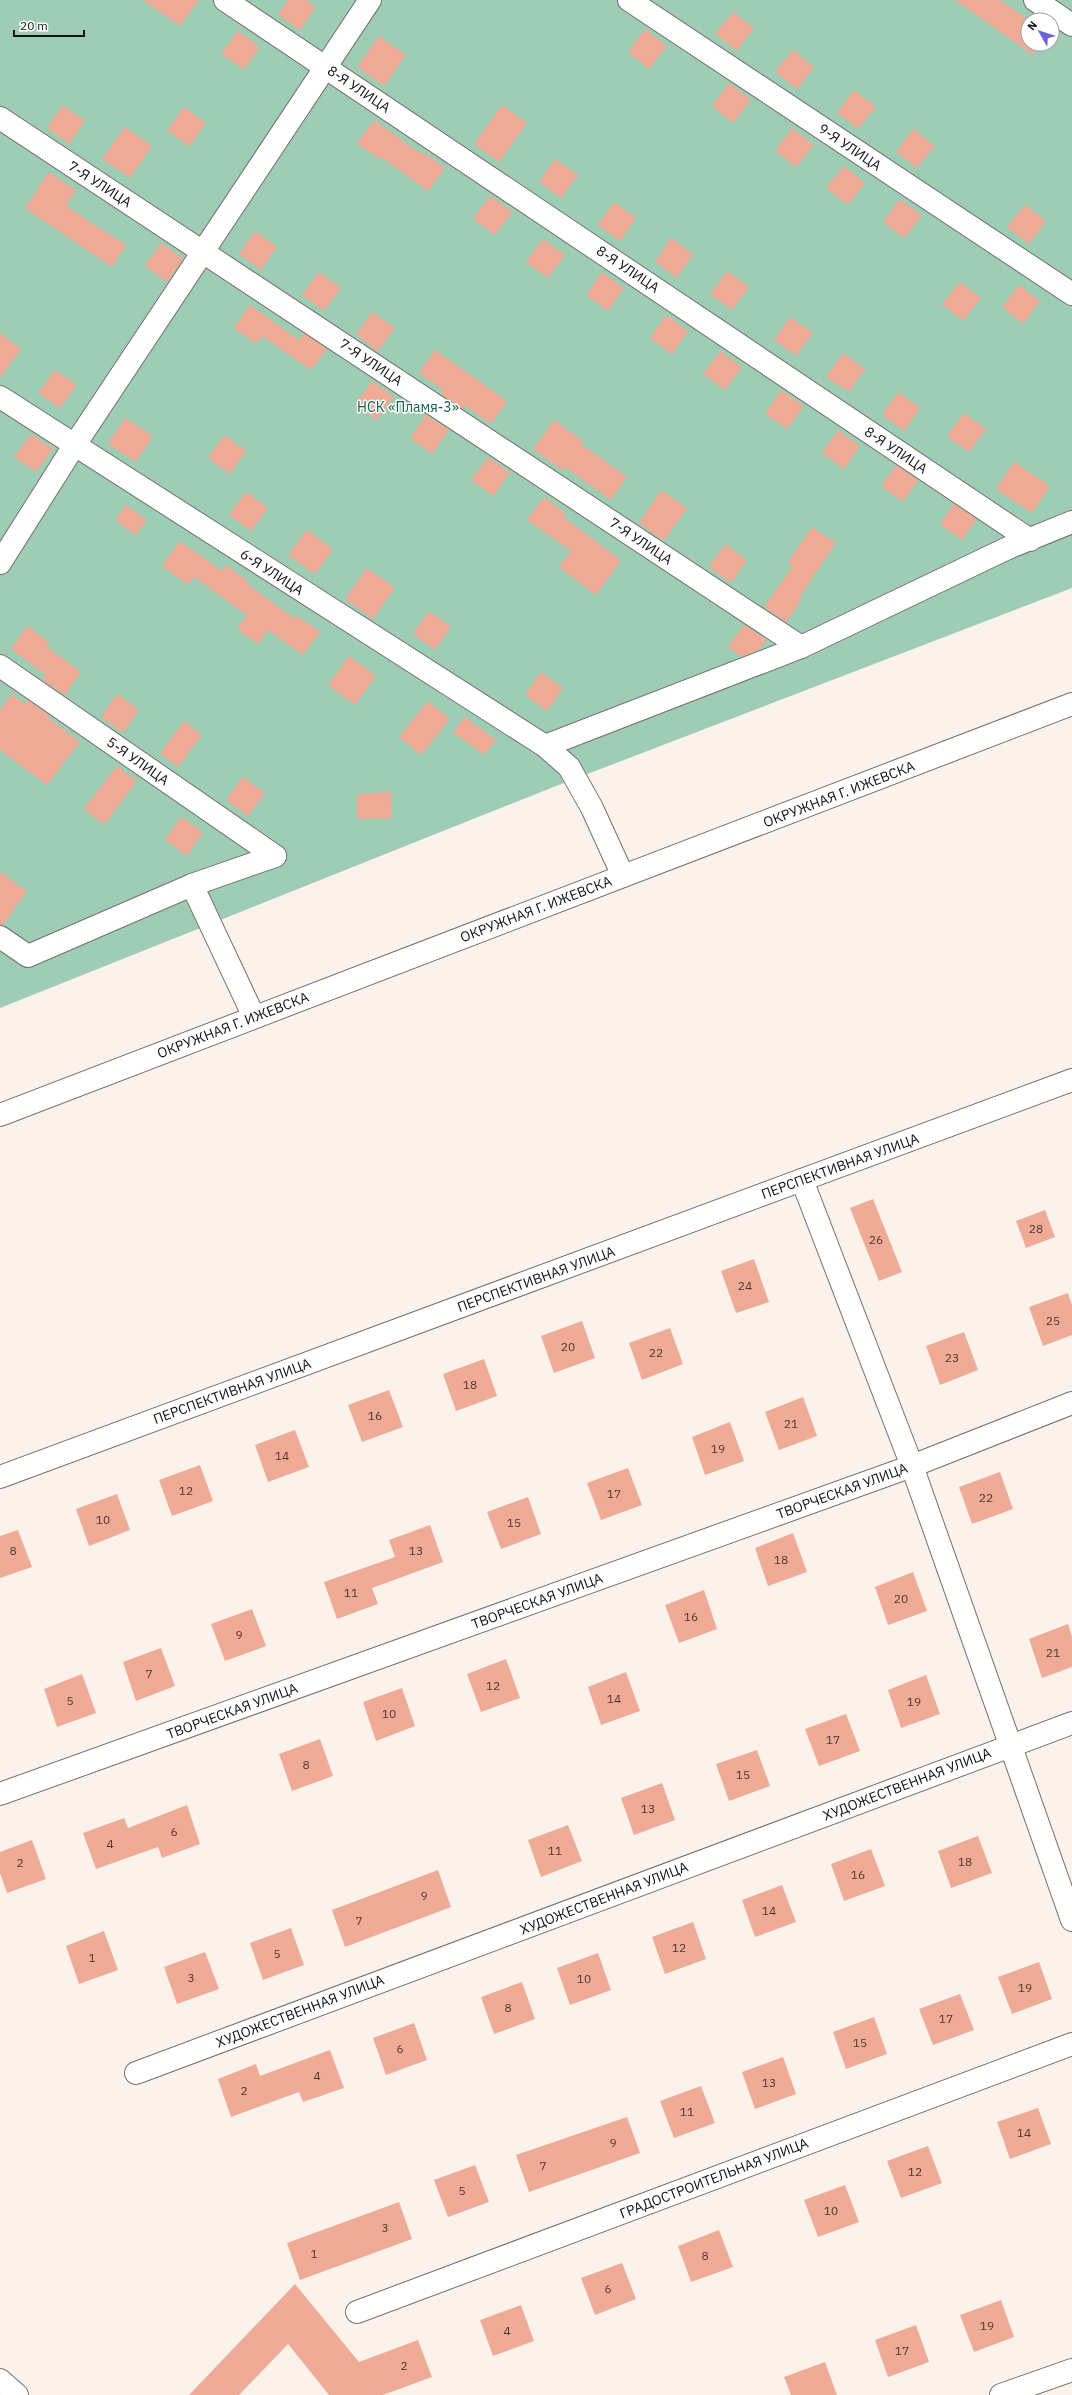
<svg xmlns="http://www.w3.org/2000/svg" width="1072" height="2395" font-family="'IBM Plex Sans',sans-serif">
<rect width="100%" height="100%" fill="#fcf2ec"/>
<path fill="#9dcdb4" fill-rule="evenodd" d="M 0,0 L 1072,0 L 1072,588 L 551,788 L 0,1008 ZM 1028,20 L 1052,20 L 1052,44 L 1028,44 Z"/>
<g fill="#f0ab96">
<path d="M 143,0 L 199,0 L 180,26 Z"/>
<path d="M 288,0 L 306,0 L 316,7 L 300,30 L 278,15 Z"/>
<path d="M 955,0 L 1000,0 L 1029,20 L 1028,44 L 1040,44 L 1033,55 Z"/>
<path d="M 733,12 L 754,28 L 737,51 L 715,34 Z"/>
<path d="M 645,29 L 667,46 L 649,69 L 628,52 Z"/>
<path d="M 238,31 L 260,47 L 244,69 L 221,54 Z"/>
<path d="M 379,36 L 406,55 L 384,86 L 357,67 Z"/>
<path d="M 793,50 L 814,67 L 797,89 L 775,72 Z"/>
<path d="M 729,83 L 751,100 L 733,123 L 712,106 Z"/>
<path d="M 854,90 L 876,107 L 858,129 L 837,113 Z"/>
<path d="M 63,105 L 85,121 L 69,144 L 47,128 Z"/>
<path d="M 502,105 L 527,123 L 499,162 L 474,144 Z"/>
<path d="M 184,107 L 206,123 L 190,146 L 167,131 Z"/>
<path d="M 374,120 L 421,154 L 423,152 L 445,168 L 428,191 L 381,157 L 380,159 L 357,144 Z"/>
<path d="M 125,127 L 152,146 L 130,178 L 102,159 Z"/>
<path d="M 792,128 L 814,145 L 796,167 L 775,151 Z"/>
<path d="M 913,129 L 935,146 L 917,168 L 896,152 Z"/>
<path d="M 555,159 L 578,175 L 561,198 L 539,182 Z"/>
<path d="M 844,166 L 865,183 L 848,205 L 826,188 Z"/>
<path d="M 49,172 L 76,190 L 66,206 L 126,245 L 112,267 L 25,208 Z"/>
<path d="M 490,196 L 512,212 L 495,235 L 473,219 Z"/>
<path d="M 900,199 L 922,216 L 904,238 L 883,222 Z"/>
<path d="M 614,202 L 636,218 L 620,241 L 598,225 Z"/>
<path d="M 1025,205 L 1046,221 L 1029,244 L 1007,227 Z"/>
<path d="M 255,231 L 277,247 L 261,270 L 239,254 Z"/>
<path d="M 671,238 L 693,254 L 677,278 L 655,262 Z"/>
<path d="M 543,239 L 565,255 L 548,278 L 526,262 Z"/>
<path d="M 161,243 L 183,259 L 167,282 L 145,266 Z"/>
<path d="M 727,271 L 749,287 L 732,310 L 710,294 Z"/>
<path d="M 319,272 L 341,288 L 324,311 L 302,295 Z"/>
<path d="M 602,272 L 624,288 L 608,311 L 586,295 Z"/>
<path d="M 960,282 L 981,298 L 963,321 L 942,304 Z"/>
<path d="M 1019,285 L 1040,301 L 1023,324 L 1002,307 Z"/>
<path d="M 250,305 L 299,340 L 304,333 L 327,349 L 311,370 L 262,336 L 256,344 L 234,328 Z"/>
<path d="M 372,312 L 395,328 L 378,351 L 356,335 Z"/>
<path d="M 666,315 L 688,331 L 672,354 L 650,338 Z"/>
<path d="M 790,317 L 813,333 L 796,356 L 774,340 Z"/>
<path d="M 0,333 L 21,349 L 0,378 Z"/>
<path d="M 435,350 L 507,401 L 491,424 L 466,406 L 463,409 L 441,394 L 443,390 L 419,373 Z"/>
<path d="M 720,351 L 742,367 L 725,390 L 703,374 Z"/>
<path d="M 843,353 L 865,369 L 849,392 L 826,377 Z"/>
<path d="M 55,370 L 77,385 L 60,408 L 38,393 Z"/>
<path d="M 372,381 L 394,397 L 377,420 L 355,405 Z"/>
<path d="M 781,390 L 804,406 L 787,429 L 765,414 Z"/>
<path d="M 898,392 L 920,408 L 904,431 L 882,415 Z"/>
<path d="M 964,413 L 986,429 L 969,452 L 947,436 Z"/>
<path d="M 426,415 L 449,430 L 432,454 L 410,438 Z"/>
<path d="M 125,418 L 153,436 L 136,462 L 108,444 Z"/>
<path d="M 554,420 L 583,441 L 581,444 L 627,477 L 611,500 L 565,467 L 562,470 L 533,449 Z"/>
<path d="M 838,430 L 860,446 L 844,469 L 822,453 Z"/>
<path d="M 31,434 L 53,449 L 36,472 L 14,457 Z"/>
<path d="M 224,435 L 246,451 L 230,474 L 208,458 Z"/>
<path d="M 488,457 L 510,473 L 493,496 L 471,480 Z"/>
<path d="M 1014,462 L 1050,486 L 1032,513 L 996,489 Z"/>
<path d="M 896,465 L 918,480 L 903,502 L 881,486 Z"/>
<path d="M 661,490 L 687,508 L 664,541 L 639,523 Z"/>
<path d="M 246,492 L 268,508 L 251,531 L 229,515 Z"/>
<path d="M 544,497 L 566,513 L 563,517 L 621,560 L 596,595 L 559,567 L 571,551 L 527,520 Z"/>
<path d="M 954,504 L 977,519 L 962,540 L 940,524 Z"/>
<path d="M 126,505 L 147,520 L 136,535 L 115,520 Z"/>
<path d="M 812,527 L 836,543 L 799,598 L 802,600 L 786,622 L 764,607 L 793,566 L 788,562 Z"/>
<path d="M 307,530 L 333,549 L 315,574 L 288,555 Z"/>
<path d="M 180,541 L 222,571 L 226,565 L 248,581 L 246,583 L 295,619 L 298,616 L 320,632 L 303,655 L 268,630 L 258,644 L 237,629 L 247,615 L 194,577 L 188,585 L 162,566 Z"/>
<path d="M 725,544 L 747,560 L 731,583 L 709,567 Z"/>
<path d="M 367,568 L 395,588 L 373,619 L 345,599 Z"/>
<path d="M 429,611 L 451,627 L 435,650 L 413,634 Z"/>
<path d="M 744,625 L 767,640 L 760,649 L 742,657 L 728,647 Z"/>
<path d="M 27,626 L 49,642 L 46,646 L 81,672 L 65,695 L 42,680 L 46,675 L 11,649 Z"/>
<path d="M 349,656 L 376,676 L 355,705 L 328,685 Z"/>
<path d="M 541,672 L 563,688 L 547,711 L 525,695 Z"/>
<path d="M 12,694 L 25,704 L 28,700 L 50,716 L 48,718 L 80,742 L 47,785 L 0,750 L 0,710 Z"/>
<path d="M 117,694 L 139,710 L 123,733 L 101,717 Z"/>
<path d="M 428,701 L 450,719 L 421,755 L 399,737 Z"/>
<path d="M 465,717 L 496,740 L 484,755 L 453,732 Z"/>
<path d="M 184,721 L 202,735 L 178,767 L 160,753 Z"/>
<path d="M 117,766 L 137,781 L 104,825 L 84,809 Z"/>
<path d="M 243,777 L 265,793 L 248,816 L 226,800 Z"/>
<path d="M 391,792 L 392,818 L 357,819 L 357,794 Z"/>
<path d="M 181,817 L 203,832 L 187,856 L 165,840 Z"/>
<path d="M 0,872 L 27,891 L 3,925 L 0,925 Z"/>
<path d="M 873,1199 L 902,1272 L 879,1281 L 850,1208 Z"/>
<path d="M 1045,1210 L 1055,1237 L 1026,1248 L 1016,1221 Z"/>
<path d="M 754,1259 L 769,1302 L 736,1313 L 721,1271 Z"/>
<path d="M 1068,1293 L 1072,1305 L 1072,1335 L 1043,1346 L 1029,1307 Z"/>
<path d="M 582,1321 L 595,1358 L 554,1373 L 541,1336 Z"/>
<path d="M 670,1328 L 683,1364 L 642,1380 L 629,1343 Z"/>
<path d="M 964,1332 L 978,1370 L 940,1385 L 926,1346 Z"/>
<path d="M 484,1359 L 497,1396 L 456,1411 L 443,1374 Z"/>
<path d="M 389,1390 L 403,1427 L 362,1442 L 348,1405 Z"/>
<path d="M 803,1397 L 817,1436 L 779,1450 L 765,1412 Z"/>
<path d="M 730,1422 L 744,1461 L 705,1475 L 692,1437 Z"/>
<path d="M 295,1430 L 309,1467 L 268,1482 L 255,1445 Z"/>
<path d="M 200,1465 L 213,1501 L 172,1516 L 159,1480 Z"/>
<path d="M 628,1468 L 642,1505 L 601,1520 L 587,1483 Z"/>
<path d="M 1000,1472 L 1013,1509 L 972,1524 L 959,1487 Z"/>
<path d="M 117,1494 L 130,1530 L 89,1546 L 76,1509 Z"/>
<path d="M 528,1497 L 541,1534 L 501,1549 L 487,1512 Z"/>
<path d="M 430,1525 L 443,1562 L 372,1588 L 378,1604 L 337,1619 L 324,1582 L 395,1557 L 389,1540 Z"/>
<path d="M 18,1530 L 32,1567 L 0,1578 L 0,1536 Z"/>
<path d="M 793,1533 L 807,1572 L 768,1586 L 755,1548 Z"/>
<path d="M 913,1572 L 927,1611 L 888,1625 L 875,1587 Z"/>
<path d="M 704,1590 L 717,1629 L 679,1643 L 665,1605 Z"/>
<path d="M 252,1609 L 266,1646 L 225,1661 L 211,1624 Z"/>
<path d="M 1068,1624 L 1072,1637 L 1072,1667 L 1042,1678 L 1029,1639 Z"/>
<path d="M 161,1648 L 175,1686 L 136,1701 L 123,1662 Z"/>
<path d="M 506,1659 L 520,1698 L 481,1712 L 467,1674 Z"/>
<path d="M 626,1672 L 640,1711 L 601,1725 L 588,1687 Z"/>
<path d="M 82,1674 L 96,1713 L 57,1727 L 44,1689 Z"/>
<path d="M 926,1675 L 940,1714 L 901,1728 L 888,1690 Z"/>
<path d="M 402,1688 L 415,1726 L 376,1741 L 363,1702 Z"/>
<path d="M 846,1714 L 860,1751 L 819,1766 L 805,1729 Z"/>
<path d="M 320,1739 L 333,1776 L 292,1791 L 279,1754 Z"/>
<path d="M 757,1750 L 770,1786 L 729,1801 L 716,1764 Z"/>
<path d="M 662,1783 L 675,1820 L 634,1835 L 621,1798 Z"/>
<path d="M 187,1805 L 200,1844 L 162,1858 L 158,1847 L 96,1869 L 83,1833 L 124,1818 L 128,1828 Z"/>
<path d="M 568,1825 L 582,1861 L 541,1877 L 528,1840 Z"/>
<path d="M 978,1836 L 992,1873 L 951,1888 L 938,1851 Z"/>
<path d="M 32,1840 L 46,1879 L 7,1893 L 0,1873 L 0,1852 Z"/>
<path d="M 871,1849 L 885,1886 L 844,1901 L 831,1864 Z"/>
<path d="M 438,1870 L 451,1907 L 345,1947 L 332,1910 Z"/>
<path d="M 782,1885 L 796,1922 L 755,1937 L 742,1900 Z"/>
<path d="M 693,1922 L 706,1959 L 665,1974 L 652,1937 Z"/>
<path d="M 291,1928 L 304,1965 L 263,1980 L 250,1943 Z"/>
<path d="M 104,1931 L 118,1970 L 79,1984 L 66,1946 Z"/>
<path d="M 205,1952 L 219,1989 L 177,2004 L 164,1967 Z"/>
<path d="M 598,1953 L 611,1990 L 570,2005 L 557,1968 Z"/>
<path d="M 1039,1962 L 1052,1999 L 1012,2014 L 998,1977 Z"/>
<path d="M 522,1982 L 535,2019 L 494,2034 L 481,1997 Z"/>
<path d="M 960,1994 L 974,2030 L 933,2045 L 919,2009 Z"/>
<path d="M 874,2017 L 887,2054 L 846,2069 L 833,2032 Z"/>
<path d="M 414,2023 L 427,2060 L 386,2075 L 373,2038 Z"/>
<path d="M 330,2050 L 344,2088 L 303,2102 L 299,2092 L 231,2117 L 218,2079 L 256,2064 L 260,2076 Z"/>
<path d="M 783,2057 L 796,2094 L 755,2109 L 742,2072 Z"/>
<path d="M 701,2086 L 715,2123 L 674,2138 L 660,2101 Z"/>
<path d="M 1038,2108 L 1051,2144 L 1010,2159 L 997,2122 Z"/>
<path d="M 627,2117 L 640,2153 L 529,2192 L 516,2155 Z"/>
<path d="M 928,2146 L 942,2183 L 901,2198 L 887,2161 Z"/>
<path d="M 475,2165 L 489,2202 L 448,2217 L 434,2180 Z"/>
<path d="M 845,2185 L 859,2222 L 818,2237 L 804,2200 Z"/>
<path d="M 399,2202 L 412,2239 L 300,2280 L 287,2243 Z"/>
<path d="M 719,2230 L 733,2267 L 691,2282 L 678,2246 Z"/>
<path d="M 622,2263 L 636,2299 L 595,2315 L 581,2278 Z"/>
<path d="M 295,2284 L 359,2362 L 418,2340 L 432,2377 L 383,2395 L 329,2395 L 288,2344 L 239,2395 L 189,2395 Z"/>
<path d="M 1001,2300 L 1014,2337 L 974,2352 L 960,2315 Z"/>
<path d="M 521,2305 L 534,2341 L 493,2356 L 480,2320 Z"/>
<path d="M 916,2325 L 929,2362 L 888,2377 L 875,2340 Z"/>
<path d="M 825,2362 L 837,2395 L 791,2395 L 784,2377 Z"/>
</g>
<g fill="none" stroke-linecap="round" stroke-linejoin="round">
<g stroke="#786f6a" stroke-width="24">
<g id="street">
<path d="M 225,0 L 1030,540"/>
<path d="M 629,0 L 1072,294"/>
<path d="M 1035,0 L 1072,25"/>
<path d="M 0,118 L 801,647"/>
<path d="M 0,397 L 545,746 L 569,767 L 592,808 L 623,876"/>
<path d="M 0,563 L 74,446 L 370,0"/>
<path d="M 0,666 L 275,856"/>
<path d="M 545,746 L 801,647 L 1008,548 L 1072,522"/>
<path d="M 0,937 L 28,956 L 192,885"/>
<path d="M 254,1017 L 192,885 L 275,856"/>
<path d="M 802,1180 L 912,1466 L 1072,1920"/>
<path d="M 0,1477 L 1072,1080"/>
<path d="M 0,1794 L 912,1466 L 1072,1403"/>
<path d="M 136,2073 L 1072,1723"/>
<path d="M 357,2312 L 1072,2044"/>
<path d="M 1001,2395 L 1072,2370"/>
</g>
</g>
<g stroke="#786f6a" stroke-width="24">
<path id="secondary" d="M 0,2380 L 17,2395"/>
</g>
<g stroke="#786f6a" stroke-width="24">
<path id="primary" d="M 0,1115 L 1072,704"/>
</g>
<use href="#street" stroke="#fff" stroke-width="22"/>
<use href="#secondary" stroke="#fff" stroke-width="22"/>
<use href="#primary" stroke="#fff" stroke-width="22"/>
</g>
<g text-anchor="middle" stroke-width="3" stroke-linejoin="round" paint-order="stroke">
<g font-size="12" fill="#4b3831">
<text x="1036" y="1233">28</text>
<text x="876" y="1244">26</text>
<text x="745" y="1290">24</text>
<text x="1053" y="1325">25</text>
<text x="568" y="1351">20</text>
<text x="656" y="1357">22</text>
<text x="952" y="1362">23</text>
<text x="470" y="1389">18</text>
<text x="375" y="1420">16</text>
<text x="791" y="1428">21</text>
<text x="718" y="1453">19</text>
<text x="282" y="1460">14</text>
<text x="186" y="1495">12</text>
<text x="614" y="1498">17</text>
<text x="986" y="1502">22</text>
<text x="103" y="1524">10</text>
<text x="514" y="1527">15</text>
<text x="13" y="1555">8</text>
<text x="416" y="1555">13</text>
<text x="781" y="1564">18</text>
<text x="351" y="1597">11</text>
<text x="901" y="1603">20</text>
<text x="691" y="1621">16</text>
<text x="239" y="1639">9</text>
<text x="1053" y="1657">21</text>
<text x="149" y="1678">7</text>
<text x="493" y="1690">12</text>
<text x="614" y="1703">14</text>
<text x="70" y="1705">5</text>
<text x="914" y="1706">19</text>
<text x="389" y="1718">10</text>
<text x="833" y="1744">17</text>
<text x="306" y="1769">8</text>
<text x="743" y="1779">15</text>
<text x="648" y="1813">13</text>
<text x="174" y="1836">6</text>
<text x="110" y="1848">4</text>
<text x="555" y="1855">11</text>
<text x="965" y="1866">18</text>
<text x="20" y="1867">2</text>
<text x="858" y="1879">16</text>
<text x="424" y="1900">9</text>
<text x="769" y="1915">14</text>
<text x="359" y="1925">7</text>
<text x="679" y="1952">12</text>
<text x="277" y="1958">5</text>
<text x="92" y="1962">1</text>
<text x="191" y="1982">3</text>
<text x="584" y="1983">10</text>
<text x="1025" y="1992">19</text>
<text x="508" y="2012">8</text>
<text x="946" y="2023">17</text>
<text x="860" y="2047">15</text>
<text x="400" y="2053">6</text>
<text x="317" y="2080">4</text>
<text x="769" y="2087">13</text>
<text x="244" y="2095">2</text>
<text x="687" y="2116">11</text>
<text x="1024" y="2137">14</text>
<text x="613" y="2147">9</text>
<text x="543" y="2170">7</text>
<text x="915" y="2176">12</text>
<text x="462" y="2195">5</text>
<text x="831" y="2215">10</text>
<text x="385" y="2232">3</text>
<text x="314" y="2258">1</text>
<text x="705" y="2260">8</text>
<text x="608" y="2293">6</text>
<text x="987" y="2330">19</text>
<text x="507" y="2335">4</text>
<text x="902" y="2355">17</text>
<text x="404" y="2370">2</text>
</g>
<g font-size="14" fill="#14110f" stroke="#fff">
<text transform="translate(359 89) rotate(34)" y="5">8-Я УЛИЦА</text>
<text transform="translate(850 147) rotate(34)" y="5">9-Я УЛИЦА</text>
<text transform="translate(100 184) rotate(33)" y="5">7-Я УЛИЦА</text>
<text transform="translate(628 269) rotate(34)" y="5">8-Я УЛИЦА</text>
<text transform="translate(371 362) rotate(34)" y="5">7-Я УЛИЦА</text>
<text transform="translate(896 450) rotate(34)" y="5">8-Я УЛИЦА</text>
<text transform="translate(641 541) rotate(34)" y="5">7-Я УЛИЦА</text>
<text transform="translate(272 572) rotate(33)" y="5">6-Я УЛИЦА</text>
<text transform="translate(138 761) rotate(35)" y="5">5-Я УЛИЦА</text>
<text transform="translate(839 794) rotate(-21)" y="5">ОКРУЖНАЯ Г. ИЖЕВСКА</text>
<text transform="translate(536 909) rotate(-21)" y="5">ОКРУЖНАЯ Г. ИЖЕВСКА</text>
<text transform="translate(233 1025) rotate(-21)" y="5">ОКРУЖНАЯ Г. ИЖЕВСКА</text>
<text transform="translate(840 1166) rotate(-20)" y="5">ПЕРСПЕКТИВНАЯ УЛИЦА</text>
<text transform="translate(536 1279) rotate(-20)" y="5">ПЕРСПЕКТИВНАЯ УЛИЦА</text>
<text transform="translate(232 1391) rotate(-20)" y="5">ПЕРСПЕКТИВНАЯ УЛИЦА</text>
<text transform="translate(842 1491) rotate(-20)" y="5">ТВОРЧЕСКАЯ УЛИЦА</text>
<text transform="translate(537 1601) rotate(-20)" y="5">ТВОРЧЕСКАЯ УЛИЦА</text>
<text transform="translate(232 1711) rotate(-20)" y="5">ТВОРЧЕСКАЯ УЛИЦА</text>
<text transform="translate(907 1784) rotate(-21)" y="5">ХУДОЖЕСТВЕННАЯ УЛИЦА</text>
<text transform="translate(604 1898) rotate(-21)" y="5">ХУДОЖЕСТВЕННАЯ УЛИЦА</text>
<text transform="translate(300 2011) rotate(-21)" y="5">ХУДОЖЕСТВЕННАЯ УЛИЦА</text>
<text transform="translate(714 2178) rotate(-21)" y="5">ГРАДОСТРОИТЕЛЬНАЯ УЛИЦА</text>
</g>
<g font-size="14" fill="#0d6343" stroke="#fff">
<text x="408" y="412">НСК «Пламя-3»</text>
</g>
</g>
<g transform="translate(1040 32) rotate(309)"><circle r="19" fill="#ffffff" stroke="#a1a09f"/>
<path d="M0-3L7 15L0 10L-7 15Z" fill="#6c61db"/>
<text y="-6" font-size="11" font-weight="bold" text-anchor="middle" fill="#14110f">N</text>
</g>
<path d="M14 30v6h70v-6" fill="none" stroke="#14110f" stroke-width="2"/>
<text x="20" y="30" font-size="12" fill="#14110f" stroke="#ffffff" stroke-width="3" paint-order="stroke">20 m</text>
</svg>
